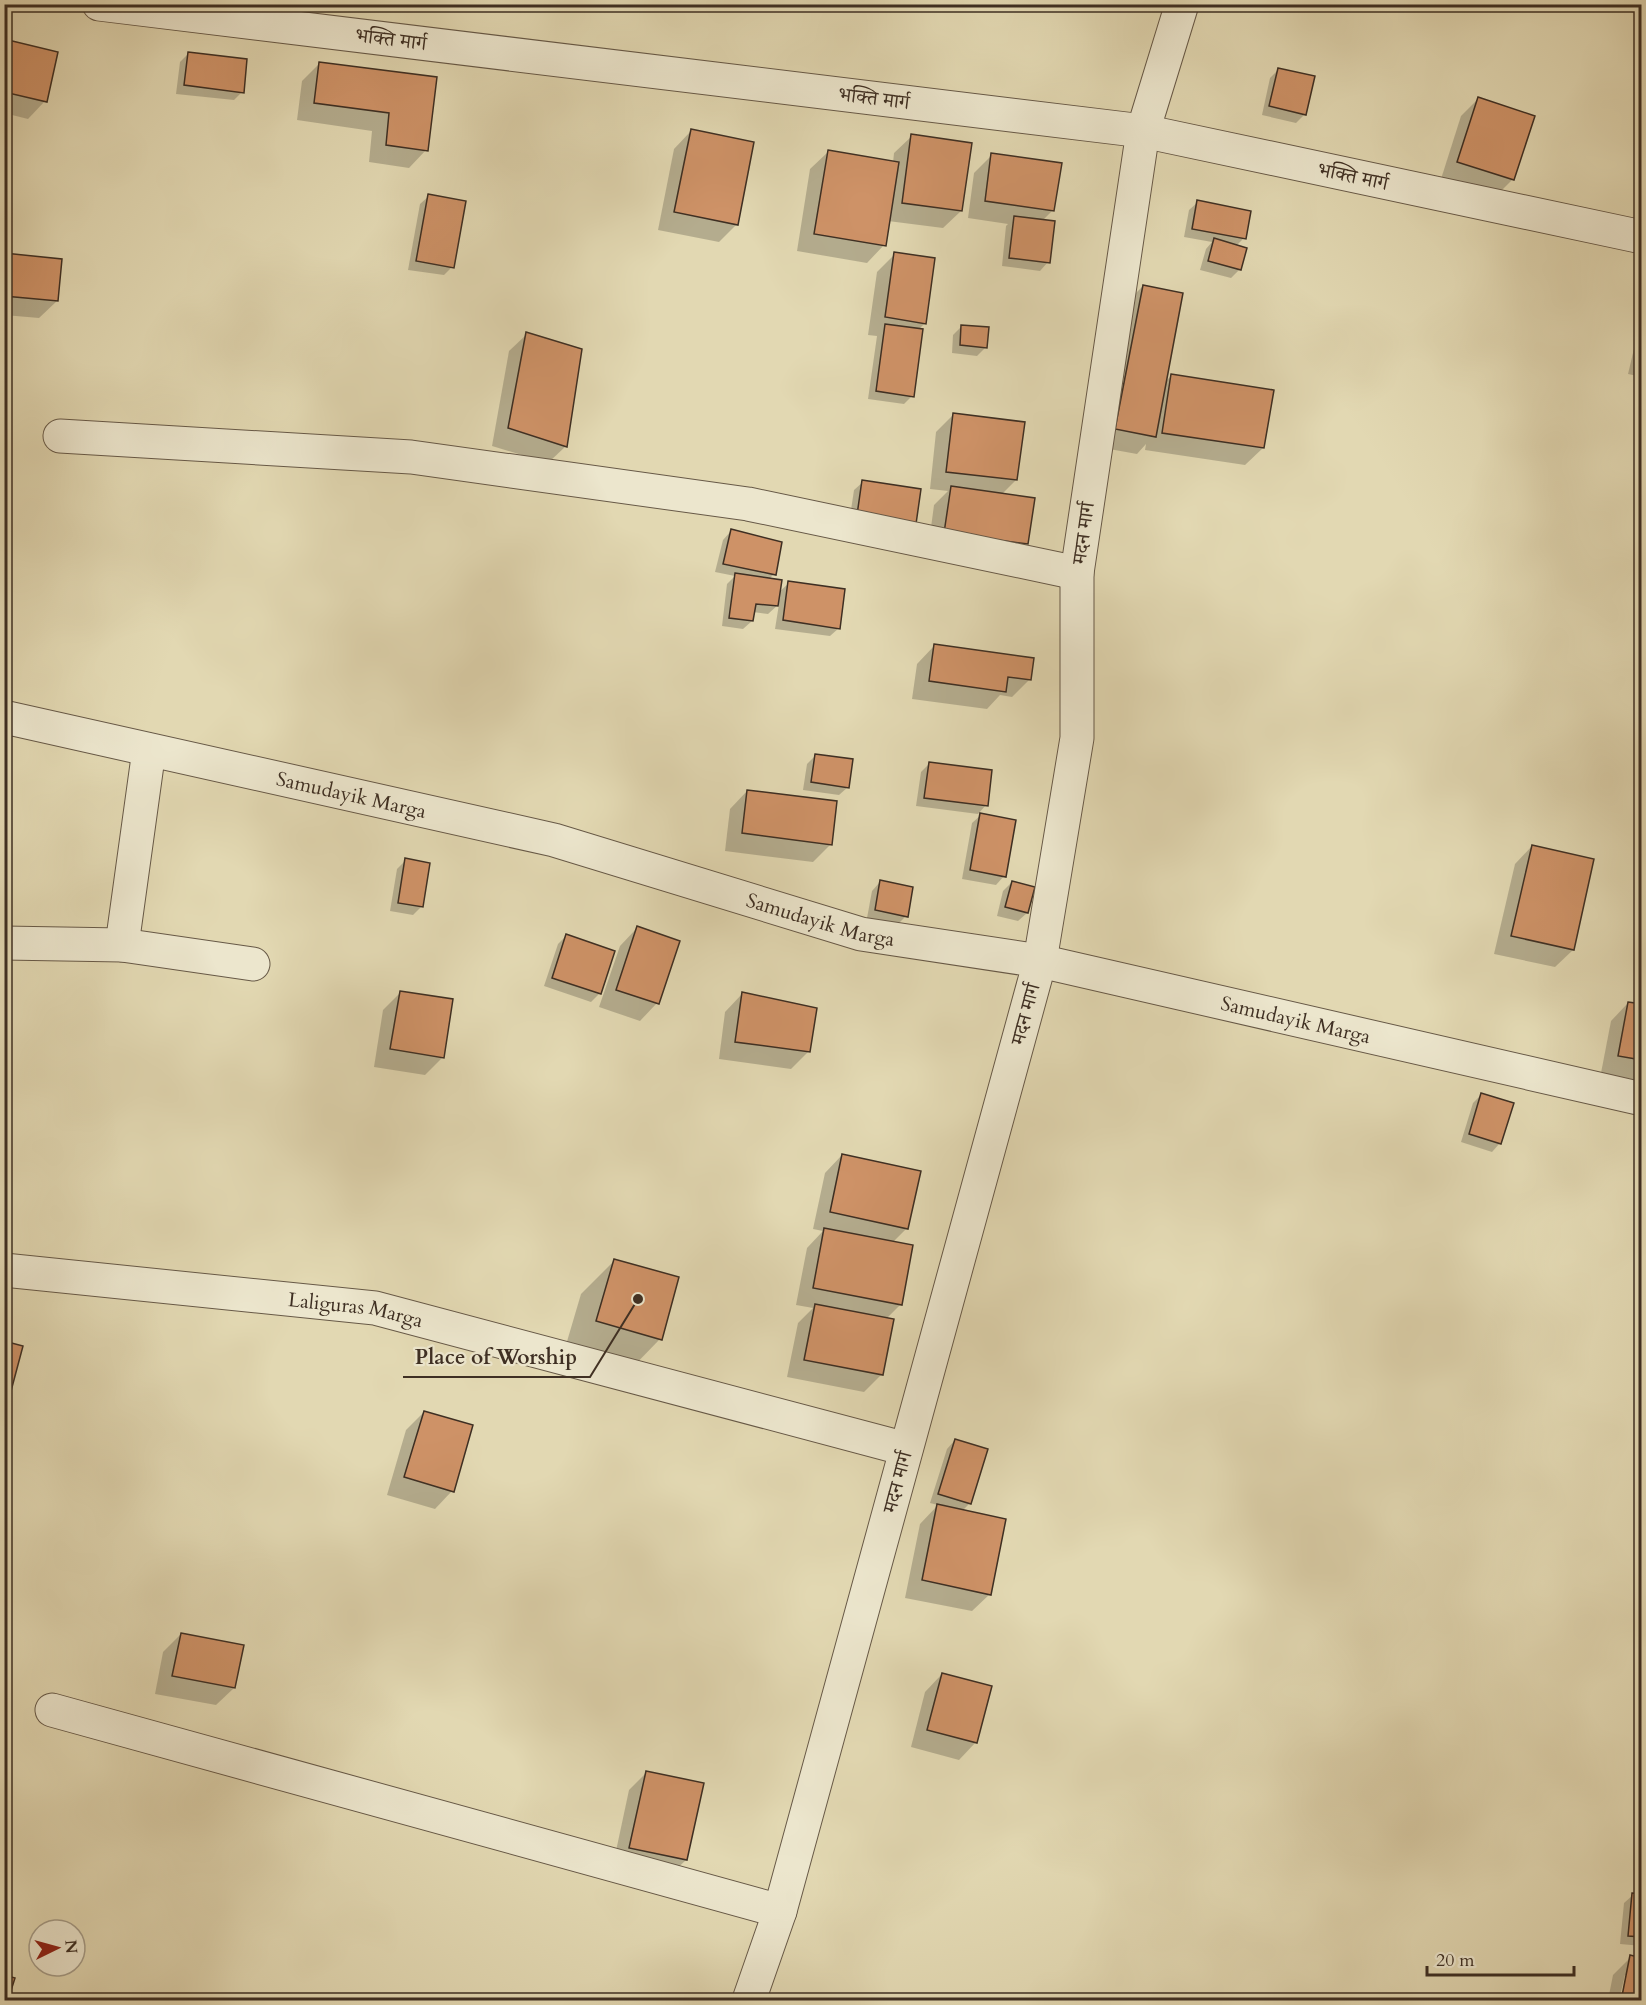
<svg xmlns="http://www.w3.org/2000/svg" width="1646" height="2005" font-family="Cardo,'Noto Serif Devanagari',serif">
<rect width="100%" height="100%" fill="#e2d8b2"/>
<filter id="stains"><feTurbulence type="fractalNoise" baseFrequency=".00333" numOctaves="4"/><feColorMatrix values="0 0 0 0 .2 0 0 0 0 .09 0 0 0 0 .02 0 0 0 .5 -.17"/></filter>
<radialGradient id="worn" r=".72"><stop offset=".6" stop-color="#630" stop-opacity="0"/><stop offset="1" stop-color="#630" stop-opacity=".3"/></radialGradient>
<g fill="#0003">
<path d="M 1601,4 L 1642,4 L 1642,15 Z"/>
<path d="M 4,41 L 45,101 L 28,119 L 4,113 Z"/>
<path d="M 188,54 L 242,92 L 234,100 L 176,94 L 180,62 Z"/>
<path d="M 320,63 L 435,78 L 426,150 L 409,168 L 369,162 L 372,131 L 297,120 L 302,81 Z"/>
<path d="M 1279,69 L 1305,114 L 1296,123 L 1262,115 L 1270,78 Z"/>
<path d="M 1478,99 L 1513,179 L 1495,197 L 1441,179 L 1461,116 Z"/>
<path d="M 691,131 L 737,224 L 719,242 L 658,230 L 674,149 Z"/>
<path d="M 912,136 L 961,211 L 943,228 L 888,221 L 884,245 L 867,263 L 797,251 L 810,169 L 828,152 L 893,163 L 894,153 Z"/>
<path d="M 992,155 L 1053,210 L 1042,221 L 1048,262 L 1040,271 L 1002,266 L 1006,226 L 1008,224 L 968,218 L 974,173 Z"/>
<path d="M 429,196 L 452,267 L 444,275 L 408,270 L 420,204 Z"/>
<path d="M 1198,202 L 1244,238 L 1236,246 L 1240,269 L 1231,278 L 1200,270 L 1206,249 L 1212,242 L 1184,237 L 1189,210 Z"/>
<path d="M 895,254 L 925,323 L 918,330 L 912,396 L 904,404 L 868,399 L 877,336 L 868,335 L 877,272 Z"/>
<path d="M 4,255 L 57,301 L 39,318 L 4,315 Z"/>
<path d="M 1143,286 L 1165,382 L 1171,376 L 1263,448 L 1245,465 L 1145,450 L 1146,444 L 1137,454 L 1098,447 L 1125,304 Z"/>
<path d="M 1642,315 L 1642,377 L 1628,374 Z"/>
<path d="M 962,326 L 986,347 L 977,356 L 952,353 L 953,335 Z"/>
<path d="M 527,334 L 566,446 L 548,463 L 492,446 L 509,351 Z"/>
<path d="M 954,414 L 1016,480 L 1001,495 L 1027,544 L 1009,561 L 928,550 L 934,505 L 948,491 L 930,489 L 936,432 Z"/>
<path d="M 863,482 L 913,530 L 848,530 L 854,490 Z"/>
<path d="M 731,531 L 774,574 L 769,579 L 778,593 L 789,583 L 839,628 L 830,636 L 775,629 L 779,604 L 768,614 L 753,612 L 752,621 L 743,629 L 722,626 L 727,584 L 735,576 L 715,572 L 723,540 Z"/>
<path d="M 934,646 L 1029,680 L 1012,697 L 1000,695 L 987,709 L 912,699 L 917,664 Z"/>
<path d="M 815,756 L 848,787 L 839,795 L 803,790 L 807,764 Z"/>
<path d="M 930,763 L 986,805 L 978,814 L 916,806 L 921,772 Z"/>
<path d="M 747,791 L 830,845 L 813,862 L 725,851 L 730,809 Z"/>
<path d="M 981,815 L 1004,876 L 996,885 L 962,879 L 972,823 Z"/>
<path d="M 1532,846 L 1573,950 L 1555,967 L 1494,954 L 1515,864 Z"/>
<path d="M 406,860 L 421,907 L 413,915 L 390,911 L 397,869 Z"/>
<path d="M 880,882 L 906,916 L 898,924 L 867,918 L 872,891 Z"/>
<path d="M 1012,882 L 1027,913 L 1018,921 L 997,916 L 1003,891 Z"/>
<path d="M 637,928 L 657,1003 L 640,1021 L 599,1007 L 620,946 Z"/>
<path d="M 566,936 L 600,993 L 591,1002 L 544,986 L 558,944 Z"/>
<path d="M 400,993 L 443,1057 L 425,1075 L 374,1067 L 383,1010 Z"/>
<path d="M 742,994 L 809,1051 L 791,1069 L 719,1059 L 725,1012 Z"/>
<path d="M 1628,1003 L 1642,1006 L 1642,1081 L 1601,1073 L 1611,1021 Z"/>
<path d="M 1482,1094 L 1500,1143 L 1492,1152 L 1461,1142 L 1473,1103 Z"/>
<path d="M 842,1155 L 907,1228 L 892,1243 L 901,1304 L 886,1319 L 882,1374 L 864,1392 L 787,1377 L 798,1323 L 813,1308 L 796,1305 L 807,1248 L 823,1231 L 813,1229 L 825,1173 Z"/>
<path d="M 614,1261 L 660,1339 L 627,1373 L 563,1355 L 581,1294 Z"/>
<path d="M 424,1412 L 452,1491 L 435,1509 L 387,1495 L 406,1430 Z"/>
<path d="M 955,1440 L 986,1450 L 969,1504 L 962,1511 L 990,1594 L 972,1611 L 905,1598 L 920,1524 L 938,1505 L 930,1503 L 947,1449 Z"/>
<path d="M 181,1634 L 234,1688 L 216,1705 L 155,1694 L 163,1652 Z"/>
<path d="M 942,1674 L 976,1742 L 959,1760 L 911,1747 L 925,1692 Z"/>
<path d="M 647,1772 L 702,1784 L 686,1860 L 668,1877 L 613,1865 L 629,1790 Z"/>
<path d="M 1633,1895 L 1642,1896 L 1642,1946 L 1620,1944 L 1624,1903 Z"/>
<path d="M 1631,1957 L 1642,1959 L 1642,2000 L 1622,2000 L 1628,1975 L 1625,1975 L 1619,2000 L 1608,2000 L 1613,1975 Z"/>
</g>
<g fill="#ce9267" stroke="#3e2f23" stroke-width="1.5">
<path d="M 4,39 L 58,52 L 47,102 L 4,92 Z"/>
<path d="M 188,52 L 247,59 L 244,93 L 184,85 Z"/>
<path d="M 319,62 L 437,77 L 428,151 L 386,145 L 389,113 L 314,103 Z"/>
<path d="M 1278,68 L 1315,76 L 1306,115 L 1269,106 Z"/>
<path d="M 1478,97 L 1535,116 L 1514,180 L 1457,162 Z"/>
<path d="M 691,129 L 754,142 L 738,225 L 674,212 Z"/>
<path d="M 911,134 L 972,143 L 962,211 L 902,203 Z"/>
<path d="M 828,150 L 899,162 L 886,246 L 814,234 Z"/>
<path d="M 991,153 L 1062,163 L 1054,211 L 985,201 Z"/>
<path d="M 428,194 L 466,201 L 454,268 L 416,261 Z"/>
<path d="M 1197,200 L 1251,211 L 1246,239 L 1192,229 Z"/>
<path d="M 1014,216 L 1055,221 L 1050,263 L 1009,258 Z"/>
<path d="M 1214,238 L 1247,248 L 1241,270 L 1208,261 Z"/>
<path d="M 894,252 L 935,258 L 926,324 L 885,317 Z"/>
<path d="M 4,253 L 62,259 L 58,301 L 4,296 Z"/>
<path d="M 1143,285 L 1183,293 L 1156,437 L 1115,429 Z"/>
<path d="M 885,324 L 923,329 L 914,397 L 876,391 Z"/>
<path d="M 961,325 L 989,327 L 987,348 L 960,345 Z"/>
<path d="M 526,332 L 582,349 L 567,447 L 508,428 Z"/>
<path d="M 1642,341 L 1642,367 L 1636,366 Z"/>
<path d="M 1171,374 L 1274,390 L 1264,448 L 1162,433 Z"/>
<path d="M 953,413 L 1025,422 L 1017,480 L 946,472 Z"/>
<path d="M 862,480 L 921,489 L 915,531 L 856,522 Z"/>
<path d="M 951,486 L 1035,498 L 1028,544 L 944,533 Z"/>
<path d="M 731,529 L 782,542 L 776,575 L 723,564 Z"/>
<path d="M 735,573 L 782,580 L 778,606 L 756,604 L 753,621 L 729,618 Z"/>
<path d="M 788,581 L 845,589 L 840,629 L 783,620 Z"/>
<path d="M 934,644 L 1034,658 L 1031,680 L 1008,677 L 1006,692 L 929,681 Z"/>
<path d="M 815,754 L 853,759 L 849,788 L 811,782 Z"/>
<path d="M 929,762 L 992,770 L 988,806 L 924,798 Z"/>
<path d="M 747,790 L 837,801 L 832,845 L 742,833 Z"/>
<path d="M 980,813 L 1016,820 L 1006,877 L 970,870 Z"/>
<path d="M 1532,845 L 1594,859 L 1574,950 L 1511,936 Z"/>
<path d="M 405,858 L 430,863 L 423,907 L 398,903 Z"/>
<path d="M 880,880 L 913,887 L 908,917 L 875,910 Z"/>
<path d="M 1012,881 L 1035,887 L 1028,913 L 1005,907 Z"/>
<path d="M 637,926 L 680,941 L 659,1004 L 616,990 Z"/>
<path d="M 566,934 L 615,951 L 601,994 L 552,978 Z"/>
<path d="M 400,991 L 453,999 L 444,1058 L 390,1049 Z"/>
<path d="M 742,992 L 817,1008 L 810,1052 L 735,1042 Z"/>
<path d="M 1628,1002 L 1642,1004 L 1642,1060 L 1618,1056 Z"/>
<path d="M 1481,1093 L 1514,1103 L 1501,1144 L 1469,1134 Z"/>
<path d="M 842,1154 L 921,1171 L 908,1229 L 830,1212 Z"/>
<path d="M 824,1228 L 913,1245 L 902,1305 L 813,1288 Z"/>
<path d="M 614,1259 L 679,1277 L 662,1340 L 596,1321 Z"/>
<path d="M 815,1304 L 894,1319 L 883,1375 L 804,1360 Z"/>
<path d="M 4,1341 L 23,1346 L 11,1391 L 4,1389 Z"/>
<path d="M 424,1411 L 473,1425 L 454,1492 L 404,1477 Z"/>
<path d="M 955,1439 L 988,1449 L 971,1504 L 938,1494 Z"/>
<path d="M 937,1504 L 1006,1519 L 991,1595 L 922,1580 Z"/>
<path d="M 181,1633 L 244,1645 L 235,1688 L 172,1676 Z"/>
<path d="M 942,1673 L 992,1686 L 977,1743 L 927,1730 Z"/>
<path d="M 646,1771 L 704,1783 L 687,1860 L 629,1848 Z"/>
<path d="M 1632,1893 L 1642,1894 L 1642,1937 L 1628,1936 Z"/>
<path d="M 1630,1955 L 1642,1958 L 1642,2000 L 1622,1996 Z"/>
<path d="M 4,1975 L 15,1978 L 8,2000 L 4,2000 Z"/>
</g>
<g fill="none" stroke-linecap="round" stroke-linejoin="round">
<g stroke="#675947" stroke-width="35">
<g id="minor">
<path d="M 99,4 L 1143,131 L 1642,237"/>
<path d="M 60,436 L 411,457 L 748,504 L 1077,573"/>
<path id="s1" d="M 4,717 L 554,840 L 861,934 L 1040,961 L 1642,1099"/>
<path d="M 4,943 L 122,945 L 253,964"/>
<path d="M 122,945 L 149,750"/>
<path id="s2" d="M 4,1270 L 375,1308 L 906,1449"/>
<path d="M 52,1710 L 780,1911"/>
<path d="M 749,2000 L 780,1911 L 1040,961 L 1077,738 L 1077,573 L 1143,131 L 1182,4"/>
</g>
</g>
<use href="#minor" stroke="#ece6cd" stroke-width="33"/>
</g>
<g text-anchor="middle" stroke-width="4.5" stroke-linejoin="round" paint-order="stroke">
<g font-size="20" fill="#3e2f23" stroke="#ece6cd">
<text transform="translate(391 39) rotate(7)" y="7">भक्ति मार्ग</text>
<text transform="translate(874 98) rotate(7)" y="7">भक्ति मार्ग</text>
<text transform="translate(1353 176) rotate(12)" y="7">भक्ति मार्ग</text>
<text transform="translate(1083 533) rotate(-82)" y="7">मदन मार्ग</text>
<text dy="7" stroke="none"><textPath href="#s1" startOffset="356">Samudayik Marga</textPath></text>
<text dy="7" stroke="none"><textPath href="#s1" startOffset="842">Samudayik Marga</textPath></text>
<text transform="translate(1025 1014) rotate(-75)" y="7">मदन मार्ग</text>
<text dy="7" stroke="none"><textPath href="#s1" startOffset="1328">Samudayik Marga</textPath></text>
<text dy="7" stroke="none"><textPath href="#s2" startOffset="354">Laliguras Marga</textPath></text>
<text transform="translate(897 1482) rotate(-75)" y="7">मदन मार्ग</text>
</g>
</g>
<path fill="none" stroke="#3e2f23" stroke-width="2" d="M638 1299L590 1377H403"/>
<circle fill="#3e2f23" stroke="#ece6cd" stroke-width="2" cx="638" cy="1299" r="6"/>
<g font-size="21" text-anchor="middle" font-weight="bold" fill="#3e2f23" stroke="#ece6cd" stroke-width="4.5" stroke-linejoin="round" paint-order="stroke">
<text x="496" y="1364">Place of Worship</text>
</g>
<rect width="1646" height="2005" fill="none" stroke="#e2d8b2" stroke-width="24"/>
<rect x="6" y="6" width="1634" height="1993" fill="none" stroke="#3e2f23" stroke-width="3"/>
<rect x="12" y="12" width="1622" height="1981" fill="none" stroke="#3e2f23" stroke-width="1.5"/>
<g transform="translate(57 1948) rotate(85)"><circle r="28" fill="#ece6cd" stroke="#a69d89" stroke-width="1.5"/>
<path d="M0-4.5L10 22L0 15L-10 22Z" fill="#8f2418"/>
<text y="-9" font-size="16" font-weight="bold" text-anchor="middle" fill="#3e2f23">N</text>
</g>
<path d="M1427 1966v9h147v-9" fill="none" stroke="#3e2f23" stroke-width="3"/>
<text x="1436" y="1966" font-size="18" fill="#3e2f23" stroke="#ece6cd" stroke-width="4.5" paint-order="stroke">20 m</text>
<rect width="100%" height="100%" filter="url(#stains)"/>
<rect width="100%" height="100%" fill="url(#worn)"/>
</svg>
